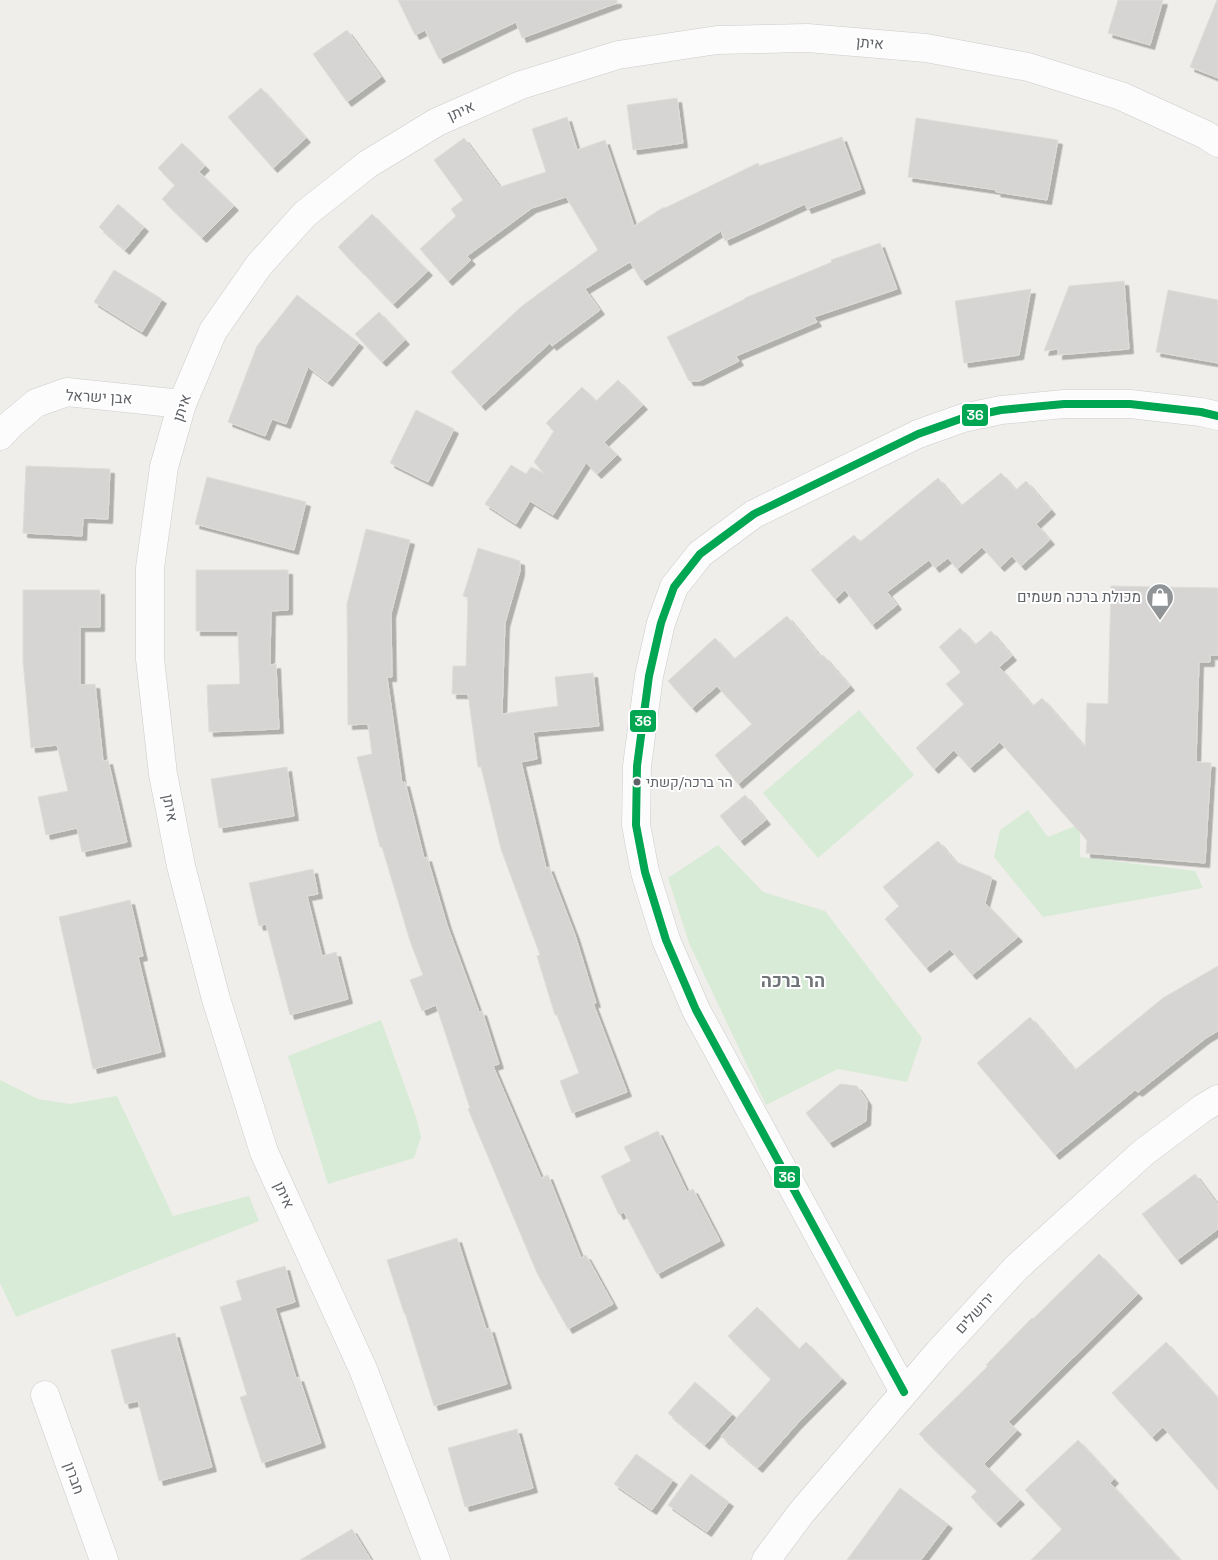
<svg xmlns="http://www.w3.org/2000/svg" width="1218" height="1560" font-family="'Space Grotesk',Heebo,sans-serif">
<defs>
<filter id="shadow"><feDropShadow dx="4.5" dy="4.5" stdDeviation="0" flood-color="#0004"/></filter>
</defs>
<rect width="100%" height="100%" fill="#efeeea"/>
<g fill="#d8ebd6">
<path d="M 859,710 L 914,775 L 818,858 L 763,793 Z"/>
<path d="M 1028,810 L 1048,837 L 1080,824 L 1080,857 L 1195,871 L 1203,888 L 1043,917 L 994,857 L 1000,830 Z"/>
<path d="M 718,845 L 763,892 L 825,911 L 922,1038 L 907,1082 L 838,1069 L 766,1105 L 689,943 L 668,878 Z"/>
<path d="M 381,1020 L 416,1117 L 421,1137 L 414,1158 L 328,1184 L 288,1056 Z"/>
<path d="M 0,1080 L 38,1099 L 70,1104 L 117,1096 L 173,1216 L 249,1196 L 259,1221 L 16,1317 L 0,1283 Z"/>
</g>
<g fill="#d6d5d3" stroke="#deddd9" filter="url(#shadow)">
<path d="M 398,0 L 617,0 L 617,3 L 522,38 L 516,22 L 439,59 L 425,30 L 415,35 Z"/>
<path d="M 1118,0 L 1163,0 L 1150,45 L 1108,33 Z"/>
<path d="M 1217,0 L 1218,0 L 1218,78 L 1190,67 Z"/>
<path d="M 347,30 L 381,77 L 347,102 L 313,54 Z"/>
<path d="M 261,88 L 306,138 L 273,168 L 228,117 Z"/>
<path d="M 677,98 L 683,143 L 633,150 L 627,105 Z"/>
<path d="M 567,117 L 577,150 L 605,140 L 634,226 L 664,207 L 665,208 L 758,163 L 759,166 L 842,137 L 861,189 L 807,209 L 805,204 L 725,241 L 721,231 L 642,281 L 630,262 L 585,289 L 600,310 L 552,346 L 550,343 L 481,406 L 451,372 L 522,306 L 598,250 L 566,197 L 532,208 L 467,256 L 471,260 L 448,281 L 420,249 L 456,216 L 451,209 L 463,200 L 434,160 L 464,138 L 500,187 L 546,172 L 532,129 Z"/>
<path d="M 916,118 L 1058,140 L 1047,200 L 996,192 L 997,190 L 908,177 Z"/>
<path d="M 182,143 L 205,166 L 199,172 L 234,206 L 202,238 L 162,199 L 175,185 L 158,168 Z"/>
<path d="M 118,204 L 144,227 L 125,250 L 99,227 Z"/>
<path d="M 372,214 L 428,271 L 393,304 L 338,247 Z"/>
<path d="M 880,243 L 897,289 L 814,317 L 817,322 L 736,356 L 739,361 L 699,381 L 689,381 L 667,337 L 745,299 L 745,298 L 832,262 L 831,260 Z"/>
<path d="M 114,270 L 162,299 L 142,332 L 94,302 Z"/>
<path d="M 1124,281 L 1129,349 L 1058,355 L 1058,349 L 1044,351 L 1069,286 Z"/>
<path d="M 1031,289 L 1019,355 L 964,363 L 955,301 Z"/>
<path d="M 1168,290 L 1218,300 L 1218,363 L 1156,352 Z"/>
<path d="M 297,295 L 359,343 L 328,382 L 308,367 L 286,424 L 272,419 L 265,436 L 228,422 L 257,346 Z"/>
<path d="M 379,312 L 405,340 L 382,362 L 355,334 Z"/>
<path d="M 618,380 L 643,405 L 604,442 L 617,455 L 597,474 L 586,463 L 553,515 L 530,501 L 516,524 L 485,504 L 511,465 L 526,474 L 531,467 L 544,473 L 534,462 L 554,431 L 546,423 L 582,387 L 596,401 Z"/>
<path d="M 416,410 L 454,429 L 428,482 L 390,463 Z"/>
<path d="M 26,466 L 110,469 L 108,519 L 83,518 L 82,536 L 23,533 Z"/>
<path d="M 1001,473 L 1016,490 L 1026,481 L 1051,510 L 1036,524 L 1050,540 L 1021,566 L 1012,556 L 1000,567 L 982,547 L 957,569 L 948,558 L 935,568 L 929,560 L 887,592 L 897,605 L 872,625 L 845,590 L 835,599 L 811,570 L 854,535 L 860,542 L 938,478 L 961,506 Z"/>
<path d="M 207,477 L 306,502 L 294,550 L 195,524 Z"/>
<path d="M 366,529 L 410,540 L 391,614 L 392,677 L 387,677 L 402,783 L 405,782 L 424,858 L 427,857 L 447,925 L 479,1012 L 482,1011 L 499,1064 L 493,1066 L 541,1178 L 548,1175 L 581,1258 L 586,1255 L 613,1304 L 568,1329 L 537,1273 L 468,1109 L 470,1108 L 436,1005 L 422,1011 L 410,980 L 423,975 L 410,941 L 382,847 L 380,847 L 357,757 L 372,754 L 368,724 L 348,725 L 347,604 Z"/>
<path d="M 478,548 L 520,561 L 520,571 L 505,623 L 502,714 L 558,706 L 555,677 L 593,673 L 599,726 L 533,732 L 537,759 L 521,762 L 546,868 L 549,867 L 575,935 L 596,1003 L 593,1003 L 627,1092 L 572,1113 L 560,1081 L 579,1073 L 557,1015 L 555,1015 L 537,956 L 540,955 L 501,849 L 481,767 L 478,767 L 468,694 L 452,694 L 453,666 L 466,666 L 468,598 L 463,596 Z"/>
<path d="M 196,570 L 288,570 L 288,610 L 271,611 L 270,665 L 276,664 L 279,729 L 209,732 L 207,685 L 240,684 L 238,631 L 196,631 Z"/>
<path d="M 1111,586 L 1218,588 L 1218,655 L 1210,655 L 1210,662 L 1199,662 L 1196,762 L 1211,763 L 1205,863 L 1086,853 L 1087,840 L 1000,742 L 970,768 L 954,750 L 934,769 L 916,748 L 964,704 L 946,684 L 961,672 L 939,647 L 960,628 L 975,645 L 991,631 L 1012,656 L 999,667 L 1033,706 L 1042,698 L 1085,747 L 1087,703 L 1108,704 Z"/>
<path d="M 23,590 L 100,590 L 100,627 L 80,627 L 80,685 L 95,684 L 103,761 L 108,760 L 127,842 L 82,852 L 77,828 L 46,835 L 38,797 L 68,791 L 57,745 L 31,748 L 23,661 Z"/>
<path d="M 787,616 L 821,657 L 823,655 L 850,686 L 738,784 L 715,755 L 752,724 L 717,686 L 692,708 L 668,681 L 715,638 L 734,659 Z"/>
<path d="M 287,767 L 294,816 L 219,828 L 211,779 Z"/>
<path d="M 745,795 L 766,820 L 740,841 L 720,816 Z"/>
<path d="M 938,841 L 956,862 L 992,877 L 985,903 L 1018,937 L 972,975 L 950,949 L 926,968 L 885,919 L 899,906 L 883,887 Z"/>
<path d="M 313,869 L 318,894 L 307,896 L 322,956 L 336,952 L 348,999 L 290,1015 L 266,924 L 259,926 L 249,883 Z"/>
<path d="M 130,900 L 143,956 L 138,957 L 161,1052 L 93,1069 L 59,917 Z"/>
<path d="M 1218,966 L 1218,1031 L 1206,1038 L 1138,1092 L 1135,1090 L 1055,1155 L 977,1063 L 1030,1017 L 1075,1070 L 1163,998 Z"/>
<path d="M 840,1084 L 857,1086 L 867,1101 L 866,1121 L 829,1143 L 806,1113 Z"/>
<path d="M 658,1131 L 687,1192 L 693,1189 L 720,1241 L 657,1274 L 624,1212 L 619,1215 L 601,1176 L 631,1161 L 624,1147 Z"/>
<path d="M 1195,1174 L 1218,1205 L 1218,1229 L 1177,1260 L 1142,1214 Z"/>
<path d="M 457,1238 L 486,1329 L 490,1328 L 507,1384 L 434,1406 L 405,1313 L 404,1313 L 387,1260 Z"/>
<path d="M 1099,1254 L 1138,1294 L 1008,1422 L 1017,1430 L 984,1464 L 1020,1500 L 996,1523 L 971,1497 L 977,1491 L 919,1434 L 988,1366 L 986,1365 L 1032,1318 L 1033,1319 Z"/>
<path d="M 285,1266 L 295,1302 L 275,1308 L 296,1378 L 299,1377 L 321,1443 L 262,1463 L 240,1397 L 247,1395 L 220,1307 L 242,1300 L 236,1281 Z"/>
<path d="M 757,1307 L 799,1349 L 806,1342 L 842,1379 L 797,1424 L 758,1468 L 721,1436 L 771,1379 L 728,1336 Z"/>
<path d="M 175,1333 L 212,1467 L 159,1481 L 138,1401 L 125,1404 L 111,1350 Z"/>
<path d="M 1166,1342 L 1218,1398 L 1218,1490 L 1163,1427 L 1152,1437 L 1112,1393 Z"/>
<path d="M 695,1382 L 732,1414 L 705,1445 L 668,1413 Z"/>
<path d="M 517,1429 L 533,1488 L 465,1507 L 448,1448 Z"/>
<path d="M 1078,1440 L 1114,1479 L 1110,1483 L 1180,1560 L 1031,1560 L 1062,1529 L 1025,1490 Z"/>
<path d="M 636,1454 L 673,1480 L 652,1510 L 614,1484 Z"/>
<path d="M 691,1474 L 729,1502 L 707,1532 L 668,1505 Z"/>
<path d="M 900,1488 L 948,1524 L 921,1560 L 847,1560 Z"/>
<path d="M 352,1529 L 371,1560 L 300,1560 Z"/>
</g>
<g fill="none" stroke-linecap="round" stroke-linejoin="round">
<g stroke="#cbcccc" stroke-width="29">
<g id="minor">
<path d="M 0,436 L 11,424 L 36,403 L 67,392 L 182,404"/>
<path d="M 904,1392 L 696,1010 L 666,940 L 645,872 L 636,825 L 637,766 L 649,676 L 661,623 L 674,587 L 700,554 L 754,514 L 918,434 L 963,418 L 1001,410 L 1064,404 L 1130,404 L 1201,412 L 1218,416"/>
<path d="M 45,1395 L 104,1560"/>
</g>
</g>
<g stroke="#cbcccc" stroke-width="29">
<g id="tertiary">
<path d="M 436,1560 L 363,1369 L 264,1152 L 216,999 L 181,866 L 163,774 L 150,659 L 150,568 L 164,467 L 182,404 L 213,331 L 259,265 L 305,214 L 368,164 L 437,122 L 521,85 L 618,55 L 717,40 L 807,38 L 926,48 L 1028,67 L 1121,96 L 1206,135 L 1218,143"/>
<path d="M 766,1560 L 801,1513 L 938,1353 L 1017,1267 L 1144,1152 L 1203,1108 L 1218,1099"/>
</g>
</g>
<use href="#minor" stroke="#fdfcfc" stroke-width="28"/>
<use href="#tertiary" stroke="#fdfcfc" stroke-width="28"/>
<g stroke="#fff" stroke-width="11">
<path id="bus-1" d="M 904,1392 L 696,1010 L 666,940 L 645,872 L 636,825 L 637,766 L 649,676 L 661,623 L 674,587 L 700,554 L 754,514 L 918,434 L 963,418 L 1001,410 L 1064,404 L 1130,404 L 1201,412 L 1218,416"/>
</g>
<use href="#bus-1" stroke="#00a651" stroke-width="8"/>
</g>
<defs>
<g id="shop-pin" transform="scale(1.4375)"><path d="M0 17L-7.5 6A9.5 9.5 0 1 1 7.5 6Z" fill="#919496" stroke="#fff"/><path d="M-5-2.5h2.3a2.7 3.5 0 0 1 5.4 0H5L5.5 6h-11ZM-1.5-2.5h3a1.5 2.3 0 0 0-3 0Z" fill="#fff"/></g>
</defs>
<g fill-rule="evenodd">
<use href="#shop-pin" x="1160" y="597"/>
</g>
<circle fill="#5f6368" stroke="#fff" stroke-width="2" cx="637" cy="782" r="4.5"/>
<g text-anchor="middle" stroke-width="4" stroke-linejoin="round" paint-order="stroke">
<g font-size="14" fill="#5f6368" stroke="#fff" text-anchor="start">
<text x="646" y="787">הר ברכה/קשתי</text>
</g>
<g font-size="15" fill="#5f6368" stroke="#fff">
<text transform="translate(870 43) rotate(5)" y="5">איתן</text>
<text transform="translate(461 111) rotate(-24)" y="5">איתן</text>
<text transform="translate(99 397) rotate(3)" y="5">אבן ישראל</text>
<text transform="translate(182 408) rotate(-71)" y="5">איתן</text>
<text transform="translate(170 808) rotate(79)" y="5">איתן</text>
<text transform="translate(284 1195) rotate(65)" y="5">איתן</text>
<text transform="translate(975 1313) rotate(-47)" y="5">ירושלים</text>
<text transform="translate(74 1478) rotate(70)" y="5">חברון</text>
</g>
<g font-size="15" fill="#5f6368" stroke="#fff" text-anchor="end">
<text x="1141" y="602">מכולת ברכה משמים</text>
</g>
<g font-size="18" font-weight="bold" fill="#70757a" stroke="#fff">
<text x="793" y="987">הר ברכה</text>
</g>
</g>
<g stroke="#fff" stroke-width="2">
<rect x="961" y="403" width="28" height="24" rx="5" fill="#00a651"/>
<rect x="629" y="709" width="28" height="24" rx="5" fill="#00a651"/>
<rect x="773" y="1165" width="28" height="24" rx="5" fill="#00a651"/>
</g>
<g font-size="14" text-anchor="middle" font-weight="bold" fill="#fff">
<text x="975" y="420">36</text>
<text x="643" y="726">36</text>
<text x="787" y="1182">36</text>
</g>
</svg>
